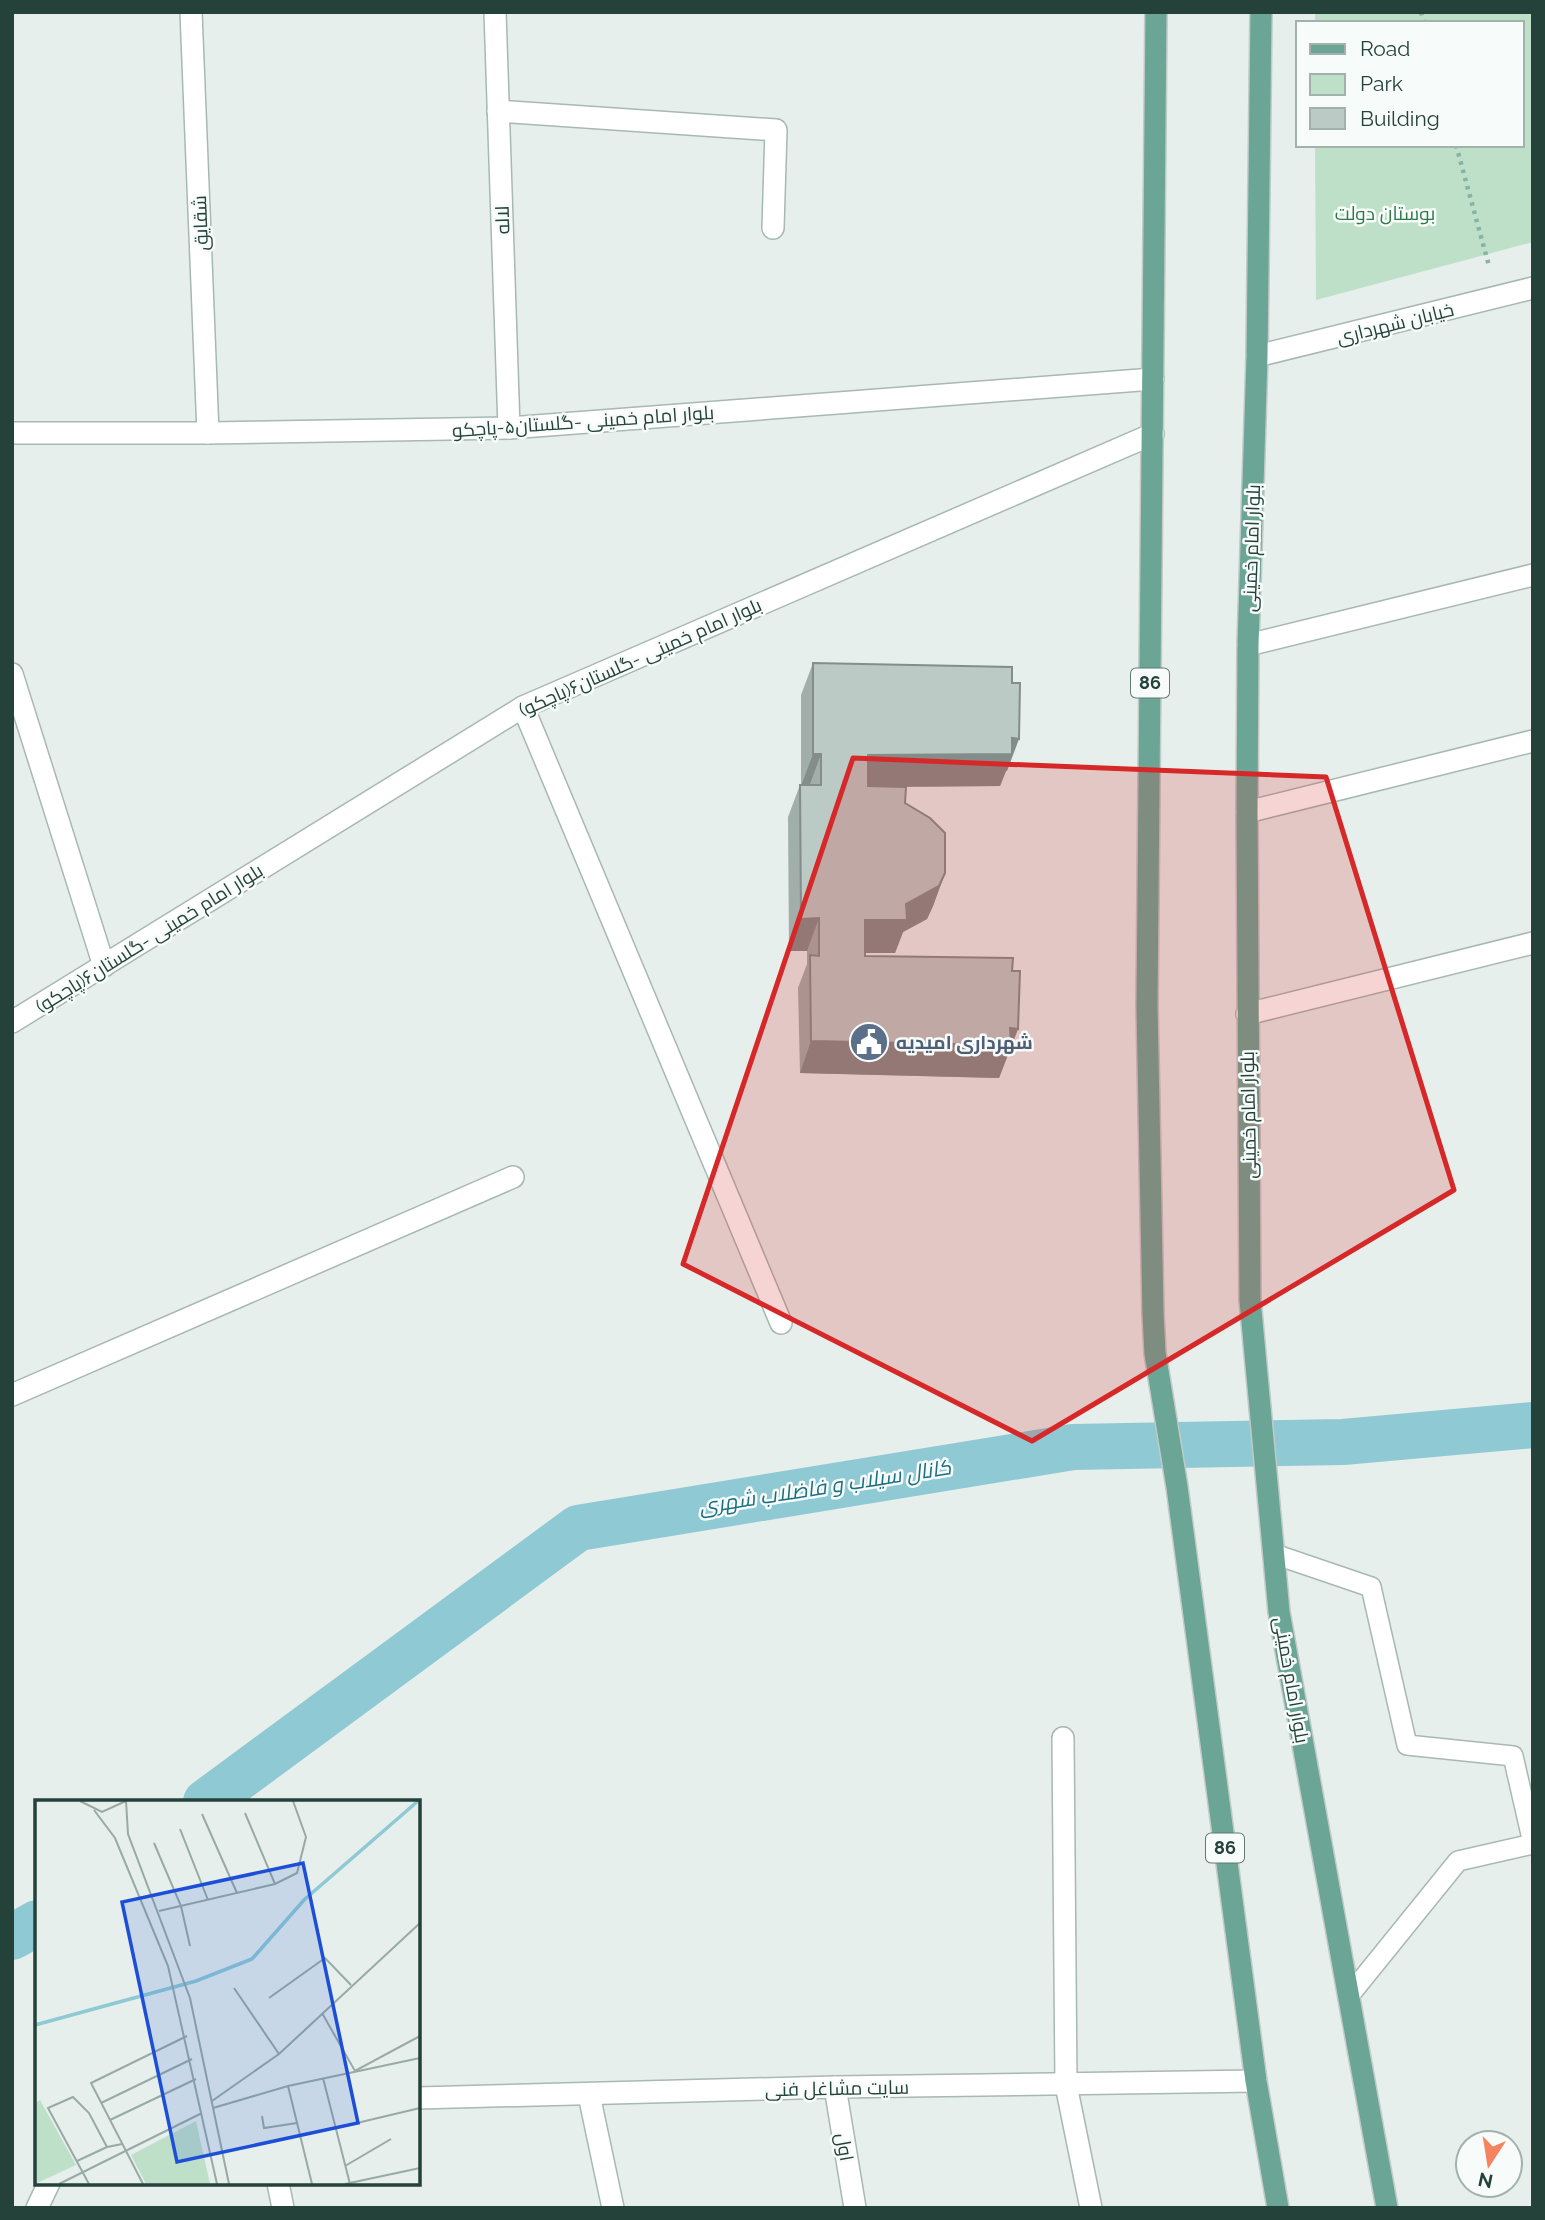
<svg xmlns="http://www.w3.org/2000/svg" width="1545" height="2220" font-family="Raleway,Cairo,sans-serif">
<rect width="100%" height="100%" fill="#e6efeb"/>
<path fill="#bfe0c8" d="M 1315,12 L 1533,12 L 1533,242 L 1316,300 L 1315,145 L 1522,145 L 1522,23 L 1315,23 Z"/>
<g fill="none" stroke-linecap="round" stroke-linejoin="round">
<g stroke="#8ec9d4" stroke-width="46">
<path d="M 206,1802 L 578,1528 L 1073,1447 L 1343,1442 L 1533,1425"/>
<path d="M 12,1937 L 37,1923"/>
</g>
<g stroke="#a8b8b2" stroke-width="22">
<g id="service">
<path d="M 1274,1554 L 1371,1587 L 1407,1745 L 1513,1756 L 1533,1843"/>
<path d="M 1348,1997 L 1458,1861 L 1533,1844"/>
</g>
</g>
<g stroke="#a8b8b2" stroke-width="24">
<g id="minor">
<path d="M 191,12 L 208,433"/>
<path d="M 498,111 L 776,130 L 773,228"/>
<path d="M 1248,645 L 1533,575"/>
<path d="M 12,674 L 104,966"/>
<path d="M 523,707 L 781,1323"/>
<path d="M 1247,812 L 1533,741"/>
<path d="M 1247,1014 L 1533,943"/>
<path d="M 12,1022 L 523,707 L 1153,434"/>
<path d="M 12,1395 L 513,1177"/>
<path d="M 1063,1738 L 1066,2085 L 1091,2208"/>
<path d="M 835,2087 L 855,2208"/>
<path d="M 589,2095 L 613,2208"/>
<path d="M 418,2098 L 835,2087 L 1256,2081"/>
<path d="M 278,2183 L 283,2208"/>
<path d="M 37,2208 L 49,2183"/>
</g>
</g>
<g stroke="#a8b8b2" stroke-width="24">
<g id="tertiary">
<path d="M 495,12 L 509,428"/>
<path d="M 1257,356 L 1533,288"/>
<path d="M 12,433 L 208,433 L 509,428 L 1153,379"/>
</g>
</g>
<g stroke="#c2cac8" stroke-width="24">
<g id="primary">
<path d="M 1156,12 L 1147,1006 L 1153,1314 L 1155,1353 L 1177,1487 L 1256,2081 L 1278,2208"/>
<path d="M 1261,12 L 1257,356 L 1248,645 L 1247,812 L 1250,1300 L 1279,1612 L 1387,2208"/>
</g>
</g>
<g stroke="#86b3a5" stroke-width="4.5" stroke-dasharray="3.5 5" stroke-linecap="butt">
<path d="M 1421,12 L 1424,23"/>
<path d="M 1456,145 L 1489,266"/>
</g>
<use href="#service" stroke="#fff" stroke-width="19"/>
<use href="#minor" stroke="#fff" stroke-width="21"/>
<use href="#tertiary" stroke="#fff" stroke-width="21"/>
<use href="#primary" stroke="#6aa596" stroke-width="21"/>
</g>
<path fill="#a1aea9" d="M 813,663 L 1007,771 L 1006,771 L 1000,786 L 905,787 L 905,803 L 945,873 L 933,906 L 927,919 L 903,932 L 895,953 L 865,953 L 865,956 L 1012,971 L 1018,1029 L 999,1078 L 800,1073 L 798,988 L 807,964 L 807,951 L 789,951 L 788,817 L 800,785 L 801,785 L 801,695 Z"/>
<g fill="#838d89">
<path d="M 1012,738 L 1019,739 L 1007,771 L 1006,771 L 1000,786 L 856,787 L 868,755 Z"/>
<path d="M 813,754 L 821,754 L 809,787 L 801,786 Z"/>
<path d="M 945,873 L 933,906 L 927,919 L 903,932 L 895,953 L 854,953 L 865,920 L 906,904 Z"/>
<path d="M 819,918 L 807,951 L 789,951 L 801,919 Z"/>
<path d="M 1010,1028 L 1018,1029 L 999,1078 L 800,1073 L 811,1041 Z"/>
</g>
<path fill="#bbcac4" stroke="#838d89" stroke-width="2" d="M 813,663 L 1012,667 L 1012,683 L 1020,683 L 1019,739 L 1012,738 L 1012,754 L 868,755 L 868,786 L 906,787 L 905,803 L 930,818 L 945,833 L 945,873 L 939,886 L 906,904 L 907,920 L 865,920 L 865,956 L 1013,958 L 1012,971 L 1020,971 L 1018,1029 L 1010,1028 L 1011,1045 L 811,1041 L 810,955 L 819,956 L 819,918 L 801,919 L 800,785 L 821,785 L 821,754 L 813,754 Z"/>
<path fill="#d62828" fill-opacity="0.2" stroke="#d62828" stroke-width="5" stroke-linejoin="round" d="M 853,758 L 1326,777 L 1454,1190 L 1032,1441 L 683,1264 Z"/>
<defs>
<g id="civic-disc" transform="scale(2.0125)"><circle r="9.5" fill="#5c6f8a" stroke="#f7fbf9"/><path d="M-.6-6.5H3V-4.5H.6V-3L4-1V1h2V6H-6V1h2V-1L-.6-3ZM-1.2 2.5V6h2.4V2.5Z" fill="#fff"/></g>
</defs>
<g fill-rule="evenodd">
<use href="#civic-disc" x="869" y="1042"/>
</g>
<g text-anchor="middle" stroke-width="5" stroke-linejoin="round" paint-order="stroke">
<g fill="#f7fbf9" stroke="#637a73" stroke-width="2">
<rect x="1131" y="668.5" width="38" height="29" rx="5"/>
<rect x="1206" y="1833.5" width="38" height="29" rx="5"/>
</g>
<g font-size="18" font-weight="bold" fill="#24423a">
<text x="1150" y="689">86</text>
<text x="1225" y="1854">86</text>
</g>
<g font-size="19" fill="#2d7a4b" stroke="#f7fbf9">
<text x="1385" y="220">بوستان دولت</text>
</g>
<g font-size="19" fill="#24423a" stroke="#f7fbf9">
<text transform="translate(502 220) rotate(-92)" y="7">لاله</text>
<text transform="translate(200 223) rotate(-92)" y="7">شقایق</text>
<text transform="translate(1395 323) rotate(-14)" y="7">خیابان شهرداری</text>
<text transform="translate(583 421) rotate(-4)" y="7">بلوار امام خمینی -گلستان۵-پاچکو</text>
<text transform="translate(1251 548) rotate(-88)" y="7">بلوار امام خمینی</text>
<text transform="translate(640 657) rotate(-24)" y="7">بلوار امام خمینی -گلستان۶(پاچکو)</text>
<text transform="translate(149 938) rotate(-32)" y="7">بلوار امام خمینی -گلستان۶(پاچکو)</text>
<text transform="translate(1248 1115) rotate(-91)" y="7">بلوار امام خمینی</text>
<text transform="translate(1292 1680) rotate(80)" y="7">بلوار امام خمینی</text>
<text transform="translate(837 2088) rotate(-1)" y="7">سایت مشاغل فنی</text>
<text transform="translate(845 2147) rotate(80)" y="7">اول</text>
</g>
<g font-size="19" font-weight="bold" fill="#4e5e75" stroke="#f7fbf9" text-anchor="start">
<text x="896" y="1049">شهرداری امیدیه</text>
</g>
<g font-size="21" font-style="italic" fill="#1c6f80" stroke="#f7fbf9">
<text transform="translate(825 1487) rotate(-9)" y="7">کانال سیلاب و فاضلاب شهری</text>
</g>
</g>
<g transform="translate(35 1800)">
<rect width="385" height="385" fill="#e6efeb"/>
<path d="M 5,300 L 41,365 L 0,384 L 0,303 ZM 161,321 L 175,384 L 111,384 L 96,355 Z" fill="#bfe0c8"/>
<path fill="none" stroke="#8ec9d4" stroke-width="3.5" d="M 0,225 L 161,181 L 217,159 L 269,100 L 383,1"/>
<path fill="none" stroke="#98aaa4" stroke-width="2" d="M 45,1 L 67,12 L 91,1M 91,1 L 93,34 L 155,198 L 194,384M 59,10 L 80,38 L 133,166 L 182,384M 210,13 L 240,84M 167,14 L 202,93M 145,29 L 173,100M 119,43 L 146,106 L 155,146M 124,111 L 240,84 L 262,73 L 271,37 L 258,1M 199,188 L 244,254M 234,198 L 290,158 L 316,185M 287,213 L 320,271 L 385,236M 288,278 L 315,384M 253,286 L 277,384M 177,301 L 244,254 L 385,123M 66,303 L 157,259M 178,308 L 253,286 L 385,258M 227,316 L 229,328 L 262,323M 75,320 L 161,279M 301,328 L 385,308M 42,361 L 72,347M 310,366 L 356,339M 24,384 L 167,313M 54,384 L 13,308 L 38,297 L 54,313 L 72,347 L 87,344M 108,384 L 56,283 L 152,236M 310,384 L 385,368"/>
<path fill="#1d4ed8" fill-opacity="0.15" stroke="#1d4ed8" stroke-width="3.5" d="M 268,63 L 323,323 L 142,362 L 87,102 Z"/>
<rect width="385" height="385" fill="none" stroke="#24423a" stroke-width="3.5"/>
</g>
<rect width="1545" height="2220" fill="none" stroke="#24423a" stroke-width="28"/>
<rect x="1296" y="21" width="228" height="126" fill="#f7fbf9" stroke="#a3b1ad" stroke-width="2"/>
<rect x="1310" y="44" width="35" height="10" fill="#6aa596" stroke="#a3b1ad" stroke-width="2"/>
<text x="1360" y="56" font-size="21" fill="#24423a">Road</text>
<rect x="1310" y="74" width="35" height="21" fill="#bfe0c8" stroke="#a3b1ad" stroke-width="2"/>
<text x="1360" y="91" font-size="21" fill="#24423a">Park</text>
<rect x="1310" y="108" width="35" height="21" fill="#bbcac4" stroke="#a3b1ad" stroke-width="2"/>
<text x="1360" y="126" font-size="21" fill="#24423a">Building</text>
<g transform="translate(1489 2164) rotate(192)"><circle r="33" fill="#f7fbf9" stroke="#a3b1ad" stroke-width="2"/>
<path d="M0-5L12 26L0 18L-12 26Z" fill="#f4845f"/>
<text y="-10" font-size="19" font-weight="bold" text-anchor="middle" fill="#24423a">N</text>
</g>
</svg>
